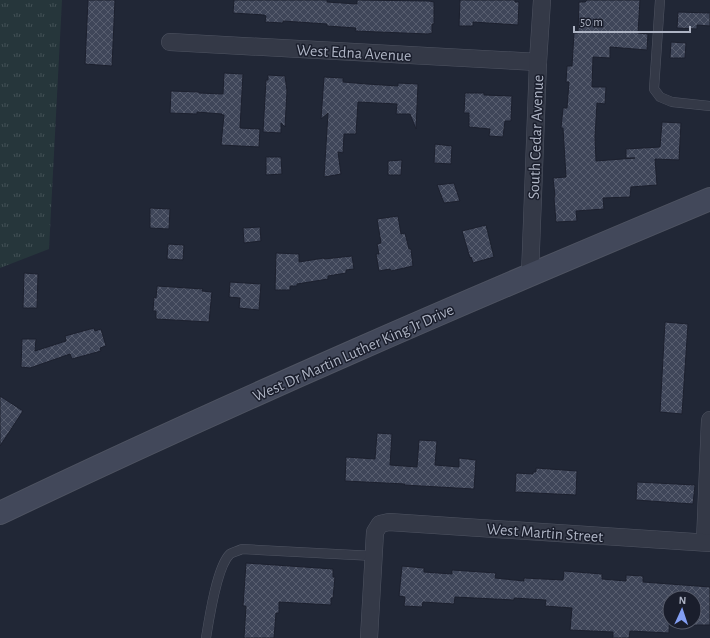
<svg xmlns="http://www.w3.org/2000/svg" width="710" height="638" font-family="'Alegreya Sans',sans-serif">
<defs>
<pattern id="grass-tufts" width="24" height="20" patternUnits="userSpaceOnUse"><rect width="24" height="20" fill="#26363b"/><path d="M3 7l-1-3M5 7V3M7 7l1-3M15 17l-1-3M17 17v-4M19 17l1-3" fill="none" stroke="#435156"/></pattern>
<pattern id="building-cross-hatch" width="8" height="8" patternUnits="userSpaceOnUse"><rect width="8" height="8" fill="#3f4659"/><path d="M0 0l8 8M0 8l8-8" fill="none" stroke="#585e6f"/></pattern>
</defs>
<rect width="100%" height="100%" fill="#212736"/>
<path fill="url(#grass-tufts)" d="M 0,0 L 62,0 L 49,249 L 0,268 Z"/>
<g fill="url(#building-cross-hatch)" stroke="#1c202e">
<path d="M 88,0 L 115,0 L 112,66 L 85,64 Z"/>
<path d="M 234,0 L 327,0 L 327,2 L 357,4 L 357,0 L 429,1 L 434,2 L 434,24 L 432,24 L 432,33 L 428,34 L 355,31 L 356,28 L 327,26 L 327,24 L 283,21 L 283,23 L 265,22 L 266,16 L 264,15 L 233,13 Z"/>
<path d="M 460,0 L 515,0 L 515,2 L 519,2 L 518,25 L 473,22 L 473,26 L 459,26 Z"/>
<path d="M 587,0 L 640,0 L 638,33 L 648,34 L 647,50 L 610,47 L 610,58 L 593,57 L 592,87 L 606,87 L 605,104 L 597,103 L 595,137 L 596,161 L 635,158 L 626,158 L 626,149 L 660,147 L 662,122 L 681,123 L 679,160 L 655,159 L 657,185 L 631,187 L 630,197 L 603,198 L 604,209 L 576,211 L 577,221 L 556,222 L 554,198 L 555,196 L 553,178 L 566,177 L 563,128 L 561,128 L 563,108 L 567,108 L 569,82 L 566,82 L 567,66 L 572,66 L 574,33 L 578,33 L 579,2 L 585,2 Z"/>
<path d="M 678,12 L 710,13 L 710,26 L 697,25 L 697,29 L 677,28 Z"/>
<path d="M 671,42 L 686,43 L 685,58 L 670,58 Z"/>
<path d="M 224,73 L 243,74 L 240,128 L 260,129 L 259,147 L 221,145 L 224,115 L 222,115 L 222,114 L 197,112 L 197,114 L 170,113 L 171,91 L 199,92 L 199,93 L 223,94 Z"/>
<path d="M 268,75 L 285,76 L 287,91 L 285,127 L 281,123 L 281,133 L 263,132 L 266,80 L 268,80 Z"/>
<path d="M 324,77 L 343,78 L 343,82 L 367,84 L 398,86 L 398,83 L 418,84 L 416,129 L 410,114 L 396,114 L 397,104 L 358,102 L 356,134 L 344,134 L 343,153 L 338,152 L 341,174 L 324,177 L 328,113 L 321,119 Z"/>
<path d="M 465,93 L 484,93 L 484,95 L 512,96 L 511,121 L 505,121 L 503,137 L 489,136 L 490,129 L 469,127 L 469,113 L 464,113 Z"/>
<path d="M 435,144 L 452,146 L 451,164 L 434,163 Z"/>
<path d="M 266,157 L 281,157 L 282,174 L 266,175 Z"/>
<path d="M 402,160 L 401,175 L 388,175 L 388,161 Z"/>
<path d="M 454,183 L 460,201 L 444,203 L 437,185 Z"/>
<path d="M 150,208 L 170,209 L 169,229 L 150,228 Z"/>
<path d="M 398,216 L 401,234 L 405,233 L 409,249 L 411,249 L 413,266 L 391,271 L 390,269 L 379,271 L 376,254 L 379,254 L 377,244 L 381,243 L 377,219 Z"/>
<path d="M 486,225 L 494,257 L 473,263 L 471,257 L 470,258 L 462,231 Z"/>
<path d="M 260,227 L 261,241 L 244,243 L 243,228 Z"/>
<path d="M 168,244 L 184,245 L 183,260 L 167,259 Z"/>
<path d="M 276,253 L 299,254 L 299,262 L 324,258 L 324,259 L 352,256 L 354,269 L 346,270 L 346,273 L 328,276 L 328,279 L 297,284 L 297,286 L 290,286 L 290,290 L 275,290 Z"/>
<path d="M 24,273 L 38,274 L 37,308 L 23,308 Z"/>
<path d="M 230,282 L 261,284 L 259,310 L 239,308 L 240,298 L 229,297 Z"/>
<path d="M 157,286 L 203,289 L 202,291 L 212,292 L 209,322 L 156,319 L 156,311 L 153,311 L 154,297 L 156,298 Z"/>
<path d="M 665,322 L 688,324 L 682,414 L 660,412 Z"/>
<path d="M 94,328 L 95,331 L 101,329 L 106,346 L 100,348 L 101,351 L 72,359 L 70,354 L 30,368 L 21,367 L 22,339 L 36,339 L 35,351 L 66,341 L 65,336 Z"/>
<path d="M 0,396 L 23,411 L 0,446 Z"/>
<path d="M 377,433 L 392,434 L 390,465 L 417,467 L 419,440 L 437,441 L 435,465 L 459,467 L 459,458 L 476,460 L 474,489 L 404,485 L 405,484 L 345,481 L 346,457 L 375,459 Z"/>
<path d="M 536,468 L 577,471 L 576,495 L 515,492 L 516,473 L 533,474 L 533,472 L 536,472 Z"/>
<path d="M 637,482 L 695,485 L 693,504 L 636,500 Z"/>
<path d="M 246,563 L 333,569 L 333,577 L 335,577 L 333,598 L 331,598 L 331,605 L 279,602 L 279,613 L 276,613 L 274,638 L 244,638 L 246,606 L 243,606 Z"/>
<path d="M 402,566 L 424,568 L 424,572 L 452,574 L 452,570 L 496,573 L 495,578 L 524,581 L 524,578 L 563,580 L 564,571 L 602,574 L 602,579 L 626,581 L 626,575 L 643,576 L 643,582 L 710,587 L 710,625 L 694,625 L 694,598 L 670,598 L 669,633 L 630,631 L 629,638 L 613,638 L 613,632 L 570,630 L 572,608 L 545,606 L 546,600 L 514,598 L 514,600 L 455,597 L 454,604 L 423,602 L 422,607 L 404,606 L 405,597 L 399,596 Z"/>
</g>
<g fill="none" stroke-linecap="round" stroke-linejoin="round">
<g stroke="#4f5462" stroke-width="10">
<g id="service">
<path d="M 660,0 L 654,89 L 660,97 L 672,102 L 710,106"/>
<path d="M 206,638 C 209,619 217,566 230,554 C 233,552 238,551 242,549 L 374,556"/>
</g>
</g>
<g stroke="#4f5462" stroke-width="18">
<g id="minor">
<path d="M 170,42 L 538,62"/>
<path d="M 530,275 L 538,62 L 542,0"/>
<path d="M 705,542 L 710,420"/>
<path d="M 369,638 L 375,532 L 380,524 L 389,522 L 710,543"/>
</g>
</g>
<g stroke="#4f5462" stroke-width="24">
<path id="secondary" d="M 0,513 C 234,401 471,299 710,199"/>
</g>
<use href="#service" stroke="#343947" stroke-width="9"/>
<use href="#minor" stroke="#343947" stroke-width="17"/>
<use href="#secondary" stroke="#42485a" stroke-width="22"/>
</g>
<g text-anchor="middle" stroke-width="3" stroke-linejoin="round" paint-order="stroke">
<g font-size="16" fill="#aeb4c4" stroke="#1a1e2c">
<text transform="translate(354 52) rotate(3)" y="6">West Edna Avenue</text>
<text transform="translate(535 137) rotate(-88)" y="6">South Cedar Avenue</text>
<text transform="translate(353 352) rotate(-24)" y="6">West Dr Martin Luther King Jr Drive</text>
<text transform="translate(545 532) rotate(4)" y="6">West Martin Street</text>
</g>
</g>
<g transform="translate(682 610) rotate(3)"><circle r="19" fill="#1a1e2c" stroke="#555a69"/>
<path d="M0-3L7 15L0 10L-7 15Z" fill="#839ff4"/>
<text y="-6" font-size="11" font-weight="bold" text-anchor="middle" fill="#aeb4c4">N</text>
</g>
<path d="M574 26v6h116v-6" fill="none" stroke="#aeb4c4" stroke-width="2"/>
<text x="580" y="26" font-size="12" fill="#aeb4c4" stroke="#1a1e2c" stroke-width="3" paint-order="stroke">50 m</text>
</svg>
